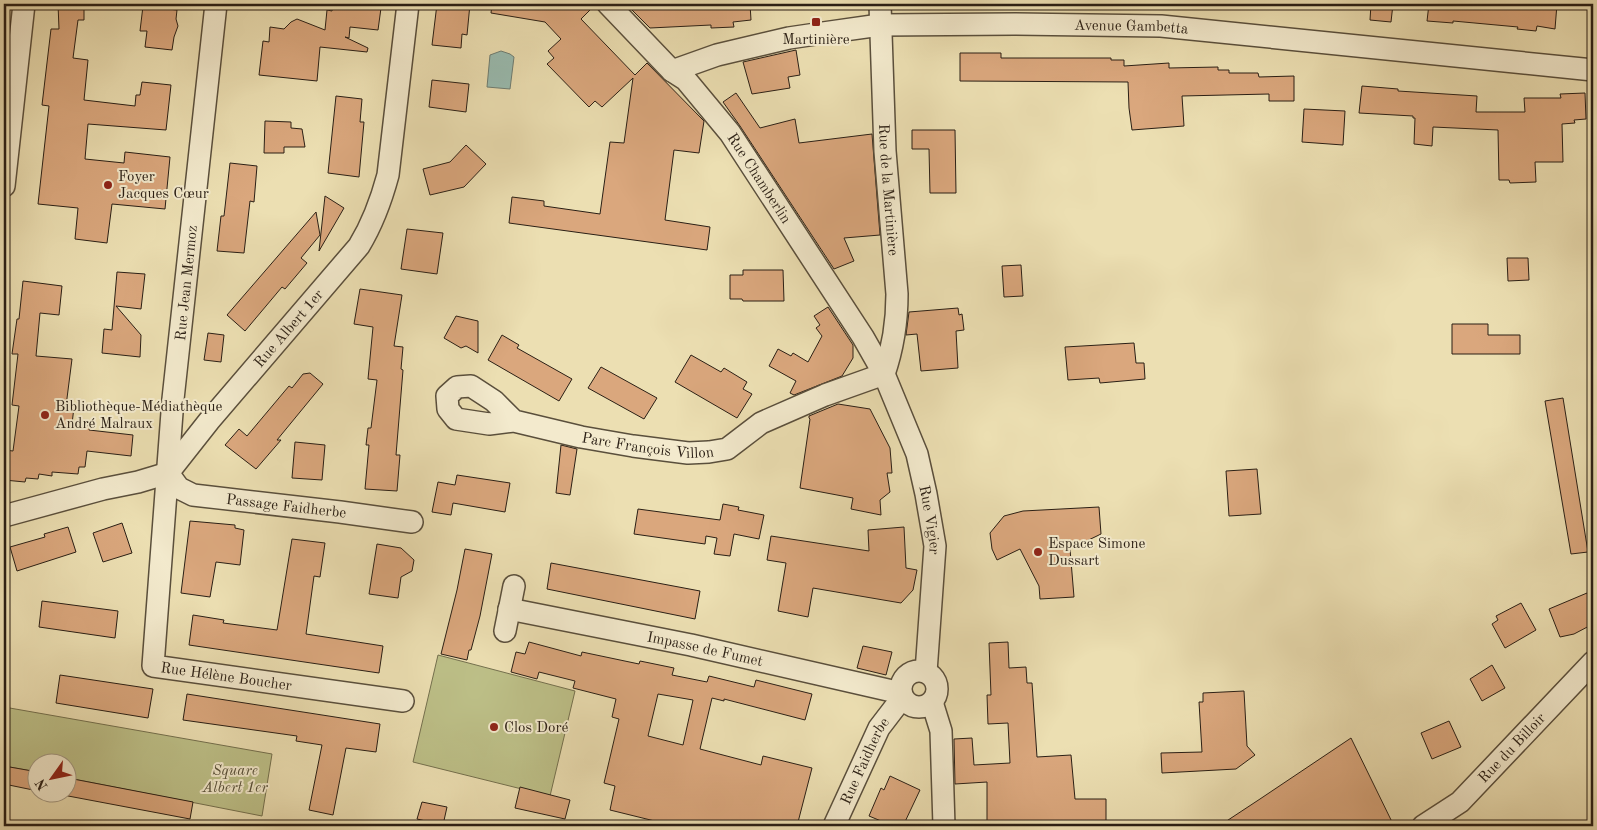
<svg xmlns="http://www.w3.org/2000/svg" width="1597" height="830" font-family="'Old Standard TT',serif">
<rect width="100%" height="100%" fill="#ecdfb2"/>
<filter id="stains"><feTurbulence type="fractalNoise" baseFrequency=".004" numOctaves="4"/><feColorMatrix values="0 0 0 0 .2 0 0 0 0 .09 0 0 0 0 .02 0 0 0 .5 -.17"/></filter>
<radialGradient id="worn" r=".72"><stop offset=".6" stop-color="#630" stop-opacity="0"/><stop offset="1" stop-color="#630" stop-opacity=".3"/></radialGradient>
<g fill="#bdc088" stroke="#74704e">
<path d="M 438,655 L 575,691 L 550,796 L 413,762 Z"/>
<path d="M 4,707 L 272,754 L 262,816 L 68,778 L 68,762 L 38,762 L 37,772 L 4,766 Z"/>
</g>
<path fill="#99bcb1" stroke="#6d7d73" d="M 501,51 L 510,54 L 514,57 L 510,89 L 487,87 L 490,55 Z"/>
<g fill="#daa77d" stroke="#2a1f15" fill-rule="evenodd">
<path d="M 58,4 L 84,4 L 84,20 L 78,20 L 73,58 L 88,60 L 84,100 L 135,106 L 136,95 L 140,95 L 142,82 L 171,85 L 166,130 L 88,124 L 85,159 L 124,163 L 125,152 L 170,157 L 165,209 L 112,204 L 107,243 L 75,239 L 78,208 L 38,204 L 49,106 L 42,105 L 51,29 L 59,29 Z"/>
<path d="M 333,4 L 381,8 L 378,30 L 350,27 L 349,38 L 345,37 L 368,48 L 367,52 L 320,47 L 317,81 L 259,75 L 263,41 L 269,42 L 270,27 L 284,29 L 291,22 L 297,19 L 325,30 L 327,10 L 332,11 Z"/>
<path d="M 437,4 L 470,4 L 467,35 L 462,34 L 461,48 L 432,45 Z"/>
<path d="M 492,4 L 596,4 L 581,19 L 635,75 L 647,63 L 702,119 L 704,121 L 699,153 L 674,150 L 665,220 L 710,227 L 707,250 L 509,223 L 512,197 L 544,201 L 544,206 L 600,214 L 610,142 L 624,143 L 633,78 L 602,107 L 595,101 L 589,107 L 547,64 L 554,58 L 548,51 L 561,39 L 545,22 L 491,13 Z"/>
<path d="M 626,4 L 750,4 L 751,20 L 733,22 L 734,27 L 711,28 L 711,25 L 650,28 Z"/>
<path d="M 1371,4 L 1393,4 L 1391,22 L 1370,20 Z"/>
<path d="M 1429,4 L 1557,4 L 1555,29 L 1537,26 L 1536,31 L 1517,29 L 1518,27 L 1453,21 L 1453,23 L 1427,21 Z"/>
<path d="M 143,6 L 177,10 L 176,19 L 178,26 L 174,37 L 172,50 L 145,47 L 147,31 L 140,31 Z"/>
<path d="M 796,50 L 800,75 L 788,77 L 790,88 L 752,94 L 743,62 Z"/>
<path d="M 960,53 L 1001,53 L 1001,58 L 1111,58 L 1111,60 L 1124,60 L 1124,66 L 1169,63 L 1169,68 L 1218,67 L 1218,70 L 1229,70 L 1229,73 L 1258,73 L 1259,77 L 1294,76 L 1294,101 L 1269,101 L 1269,94 L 1182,96 L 1184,126 L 1132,130 L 1129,108 L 1128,82 L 960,81 Z"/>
<path d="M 432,80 L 469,84 L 466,112 L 429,107 Z"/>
<path d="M 1362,86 L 1398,89 L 1398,91 L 1477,96 L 1476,112 L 1525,112 L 1524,98 L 1561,98 L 1560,94 L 1585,93 L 1586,119 L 1574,120 L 1575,123 L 1562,124 L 1563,162 L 1535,162 L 1536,182 L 1510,183 L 1509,180 L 1499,180 L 1498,130 L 1433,127 L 1432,146 L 1414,144 L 1415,118 L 1413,118 L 1413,116 L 1359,113 Z"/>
<path d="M 736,93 L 760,128 L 795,119 L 799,143 L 872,134 L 880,235 L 844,238 L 854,261 L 834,269 L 740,126 L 723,102 Z"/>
<path d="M 336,96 L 362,99 L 360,122 L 364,122 L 359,177 L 328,173 Z"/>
<path d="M 1304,109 L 1345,111 L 1343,145 L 1302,142 Z"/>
<path d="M 265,121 L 291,122 L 291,128 L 302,129 L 305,147 L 284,147 L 284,153 L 264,153 Z"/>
<path d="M 912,130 L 955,130 L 956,193 L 930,193 L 929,149 L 912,149 Z"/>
<path d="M 466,145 L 486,164 L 464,187 L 430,195 L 423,169 L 450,162 Z"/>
<path d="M 230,163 L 257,166 L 254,202 L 250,201 L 244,253 L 217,251 L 221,216 L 224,216 Z"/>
<path d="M 325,196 L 344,208 L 319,251 Z"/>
<path d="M 316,212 L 320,235 L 301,258 L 307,263 L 285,289 L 282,287 L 245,331 L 227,315 Z"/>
<path d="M 407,229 L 443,233 L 437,274 L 401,269 Z"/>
<path d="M 1507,258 L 1528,258 L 1529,280 L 1508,281 Z"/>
<path d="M 1021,265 L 1023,296 L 1004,297 L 1002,266 Z"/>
<path d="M 743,270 L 783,270 L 784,301 L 743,301 L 742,299 L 730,299 L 730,275 L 743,275 Z"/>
<path d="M 117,272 L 145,274 L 141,309 L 116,306 L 141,335 L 140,357 L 102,353 L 104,329 L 112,330 Z"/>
<path d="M 23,281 L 62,286 L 59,315 L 40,313 L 36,356 L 72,359 L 66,406 L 74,407 L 72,424 L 90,426 L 89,430 L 133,435 L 131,456 L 87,451 L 85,467 L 79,467 L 78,474 L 52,472 L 52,476 L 39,474 L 38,479 L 26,478 L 25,482 L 4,480 L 5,450 L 13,451 L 19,406 L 12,405 L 18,354 L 12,354 L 17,319 L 19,319 Z"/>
<path d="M 360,289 L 402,295 L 394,346 L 403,347 L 401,369 L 403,370 L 396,455 L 400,455 L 397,491 L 365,489 L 369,445 L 366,445 L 368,428 L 371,428 L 377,380 L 368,379 L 373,327 L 354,324 Z"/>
<path d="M 828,307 L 853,345 L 853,358 L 842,376 L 794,395 L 790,393 L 796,381 L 769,366 L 778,349 L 791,356 L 793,353 L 808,362 L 822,336 L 816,328 L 820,325 L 814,316 Z"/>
<path d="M 958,308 L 959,315 L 962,314 L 964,330 L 956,331 L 958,368 L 921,371 L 917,334 L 906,335 L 909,312 Z"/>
<path d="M 456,316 L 478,321 L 478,353 L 466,346 L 461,348 L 444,338 Z"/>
<path d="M 1452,324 L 1488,324 L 1488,335 L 1520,335 L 1520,354 L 1452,354 Z"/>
<path d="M 208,333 L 224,335 L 221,362 L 204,360 Z"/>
<path d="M 502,335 L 519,345 L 517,348 L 572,379 L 559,401 L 488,360 Z"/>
<path d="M 1134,343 L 1136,363 L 1144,363 L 1145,379 L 1100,383 L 1099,378 L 1068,380 L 1065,347 Z"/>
<path d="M 691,355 L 721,372 L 724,368 L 747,382 L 743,389 L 752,394 L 737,418 L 675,382 Z"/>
<path d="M 601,367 L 657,398 L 644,419 L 588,388 Z"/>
<path d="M 310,373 L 323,384 L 277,440 L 281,440 L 256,469 L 225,445 L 239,429 L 247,436 L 289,386 L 292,388 L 303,374 Z"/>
<path d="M 1563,398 L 1588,552 L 1571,554 L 1545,401 Z"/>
<path d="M 838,404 L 870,409 L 890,448 L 892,473 L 887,473 L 890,492 L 880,500 L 881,515 L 851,509 L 853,498 L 800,488 L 810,419 L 809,418 L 809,416 Z"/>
<path d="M 295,442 L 325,445 L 322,480 L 292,478 Z"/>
<path d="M 561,445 L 577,449 L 570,495 L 556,493 Z"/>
<path d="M 1257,469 L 1261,514 L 1229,516 L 1226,471 Z"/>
<path d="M 457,475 L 510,483 L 505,512 L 453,503 L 451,515 L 432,512 L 438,482 L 455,485 Z"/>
<path d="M 723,504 L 739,507 L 738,510 L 764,515 L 759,539 L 734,534 L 730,556 L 714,554 L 717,538 L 706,536 L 705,544 L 634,534 L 638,509 L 720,520 Z"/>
<path d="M 1099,507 L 1101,534 L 1070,549 L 1074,597 L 1040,599 L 1039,586 L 1020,549 L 997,560 L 992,549 L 990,533 L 1004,516 L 1023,511 Z"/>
<path d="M 190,521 L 235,525 L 235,528 L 244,530 L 240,565 L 216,562 L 210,597 L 181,593 Z"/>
<path d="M 122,523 L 132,553 L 103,562 L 93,533 Z"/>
<path d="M 68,527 L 76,552 L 17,571 L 10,547 L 45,537 L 44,534 Z"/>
<path d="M 904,527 L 906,568 L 917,570 L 913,590 L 901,603 L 813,588 L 808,617 L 778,611 L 786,563 L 767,560 L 771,536 L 869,551 L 868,530 Z"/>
<path d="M 292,539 L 325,543 L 320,577 L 314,576 L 306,634 L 383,646 L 379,673 L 189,645 L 193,615 L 224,620 L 223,623 L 277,630 Z"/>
<path d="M 377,544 L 401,548 L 414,560 L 412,571 L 401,577 L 398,598 L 369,594 Z"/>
<path d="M 465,549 L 492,554 L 480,616 L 471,650 L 469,650 L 467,660 L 441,654 L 457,590 Z"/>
<path d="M 551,563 L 700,591 L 695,619 L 547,589 Z"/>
<path d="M 1587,593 L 1593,607 L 1593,624 L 1574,634 L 1560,637 L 1549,609 Z"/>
<path d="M 42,601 L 118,611 L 115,638 L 39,627 Z"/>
<path d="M 1521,603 L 1536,630 L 1505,648 L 1492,624 L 1498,620 L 1496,616 Z"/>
<path d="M 529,642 L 581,656 L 582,652 L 639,664 L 640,661 L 674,668 L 672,675 L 707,682 L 709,676 L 754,687 L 756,680 L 812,694 L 805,720 L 724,699 L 724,701 L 712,698 L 700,749 L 761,765 L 763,756 L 812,768 L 797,826 L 675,826 L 610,810 L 615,786 L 604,783 L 619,719 L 612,717 L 616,699 L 573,688 L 575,681 L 539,672 L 537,679 L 511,672 L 516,652 L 525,654 ZM 658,694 L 693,700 L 683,745 L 648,736 Z"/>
<path d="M 1008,642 L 1009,668 L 1026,667 L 1027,683 L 1032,683 L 1037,757 L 1071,755 L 1075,799 L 1106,799 L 1106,822 L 1033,822 L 1033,826 L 987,826 L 987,782 L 955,784 L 954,739 L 972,738 L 974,765 L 1010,763 L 1008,723 L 988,724 L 987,695 L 991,695 L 989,643 Z"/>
<path d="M 863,646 L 892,652 L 886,675 L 857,668 Z"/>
<path d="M 1492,665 L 1505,688 L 1482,701 L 1470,679 Z"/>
<path d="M 60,675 L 153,689 L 148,718 L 56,703 Z"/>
<path d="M 1244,691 L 1247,746 L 1255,755 L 1236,769 L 1162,773 L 1161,753 L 1202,752 L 1199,702 L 1203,702 L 1203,693 Z"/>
<path d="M 187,694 L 380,724 L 376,752 L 346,748 L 333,815 L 309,810 L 322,745 L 296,741 L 297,736 L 183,720 Z"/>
<path d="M 1449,721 L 1461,747 L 1432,759 L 1421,733 Z"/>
<path d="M 1351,738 L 1394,826 L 1219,826 L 1260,799 Z"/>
<path d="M 4,766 L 38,772 L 38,791 L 4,784 Z"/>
<path d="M 890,776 L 920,790 L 903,826 L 893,826 L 869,816 L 881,788 L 884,790 Z"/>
<path d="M 68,778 L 193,802 L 190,819 L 47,792 L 68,792 Z"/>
<path d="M 520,787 L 570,800 L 565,819 L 515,808 Z"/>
<path d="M 422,802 L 447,807 L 443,825 L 417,819 Z"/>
</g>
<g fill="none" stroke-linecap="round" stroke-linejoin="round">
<g stroke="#5a4f3c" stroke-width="24">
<g id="minor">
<path id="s1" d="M 216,4 L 173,399 L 153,666 L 403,701"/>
<path id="s2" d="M 608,4 L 672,71 L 686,80 L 730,133 L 863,337 L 884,374 L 917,454 L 926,494 L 935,546 L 926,672"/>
<path id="s3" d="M 880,4 L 885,151 L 897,294 C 897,322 893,348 884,374"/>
<path id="s4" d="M 672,71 L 717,55 L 789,38 L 816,34 L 880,25 L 1015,24 L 1161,26 L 1593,70"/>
<path d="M 4,186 L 24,4"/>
<path id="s5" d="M 514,421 L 494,401 L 471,386 L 457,387 L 447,396 L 448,409 L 456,419 L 489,424 L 514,421 L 581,437 L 633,446 L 688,453 L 709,452 L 727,449 L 761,423 L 825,395 L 884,374"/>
<path id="s6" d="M 168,473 L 179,488 L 193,495 L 340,512 L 412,522"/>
<path id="s7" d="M 4,516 L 103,489 L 138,482 L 168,473 L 209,421 L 359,246 C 373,223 381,201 388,175 L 408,4"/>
<path id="s8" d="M 509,609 L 691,645 L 901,693"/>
<path d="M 505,631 L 514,586"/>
<circle cx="919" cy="689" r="18"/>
<path d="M 932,702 L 941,731 L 944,826"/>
<path id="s9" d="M 834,826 L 879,728 L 902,698"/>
<path id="s10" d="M 1423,826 L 1460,802 L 1593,662"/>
</g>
</g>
<use href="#minor" stroke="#f3eacd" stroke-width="21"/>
</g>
<g fill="#8f2418" stroke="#f3eacd" stroke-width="2">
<rect x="811" y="17" width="10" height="10" rx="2.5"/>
<circle cx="108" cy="185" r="5"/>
<circle cx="45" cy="415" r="5"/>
<circle cx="1038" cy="552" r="5"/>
<circle cx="494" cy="727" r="5"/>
</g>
<g text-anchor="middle" stroke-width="4" stroke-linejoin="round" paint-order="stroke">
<g font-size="15" fill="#2a1f15" stroke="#f3eacd">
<text dy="5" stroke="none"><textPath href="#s4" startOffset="465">Avenue Gambetta</textPath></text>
<text dy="5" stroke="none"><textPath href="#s2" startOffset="232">Rue Chamberlin</textPath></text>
<text dy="5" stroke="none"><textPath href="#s3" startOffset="186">Rue de la Martinière</textPath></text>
<text transform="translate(186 283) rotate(-84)" y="5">Rue Jean Mermoz</text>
<text dy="5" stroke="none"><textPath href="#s7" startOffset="358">Rue Albert 1er</textPath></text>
<text dy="5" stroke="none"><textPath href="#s5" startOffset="304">Parc François Villon</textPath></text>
<text dy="5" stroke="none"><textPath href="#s6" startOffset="128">Passage Faidherbe</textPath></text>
<text dy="5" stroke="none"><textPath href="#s2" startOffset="618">Rue Vigier</textPath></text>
<text dy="5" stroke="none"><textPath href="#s8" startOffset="200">Impasse de Fumet</textPath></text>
<text dy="5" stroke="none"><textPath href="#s1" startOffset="739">Rue Hélène Boucher</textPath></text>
<text dy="5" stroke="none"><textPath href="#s10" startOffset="119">Rue du Billoir</textPath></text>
<text dy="5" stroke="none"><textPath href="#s9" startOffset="72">Rue Faidherbe</textPath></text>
</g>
<g font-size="15" fill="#2a1f15" stroke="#f3eacd" text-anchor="start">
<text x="816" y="44" text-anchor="middle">Martinière</text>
<text x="118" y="181">Foyer<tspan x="118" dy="17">Jacques Cœur</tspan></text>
<text x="55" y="411">Bibliothèque-Médiathèque<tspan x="55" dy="17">André Malraux</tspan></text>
<text x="1048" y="548">Espace Simone<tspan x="1048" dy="17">Dussart</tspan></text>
<text x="504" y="732">Clos Doré</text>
</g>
<g font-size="15" font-style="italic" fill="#564f38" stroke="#f3eacd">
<text x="235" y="775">Square<tspan x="235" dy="17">Albert 1er</tspan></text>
</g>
</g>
<rect width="1597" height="830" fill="none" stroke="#ecdfb2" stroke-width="20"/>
<rect x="5" y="5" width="1587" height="820" fill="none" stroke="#2a1f15" stroke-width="2.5"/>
<rect x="10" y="10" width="1577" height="810" fill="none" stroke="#2a1f15"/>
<g transform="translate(52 778) rotate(237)"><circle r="24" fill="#f3eacd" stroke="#a39983"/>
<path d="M0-4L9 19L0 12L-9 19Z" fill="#8f2418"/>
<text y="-8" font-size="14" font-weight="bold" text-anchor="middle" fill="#2a1f15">N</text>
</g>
<rect width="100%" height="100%" filter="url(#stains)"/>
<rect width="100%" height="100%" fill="url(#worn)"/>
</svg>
